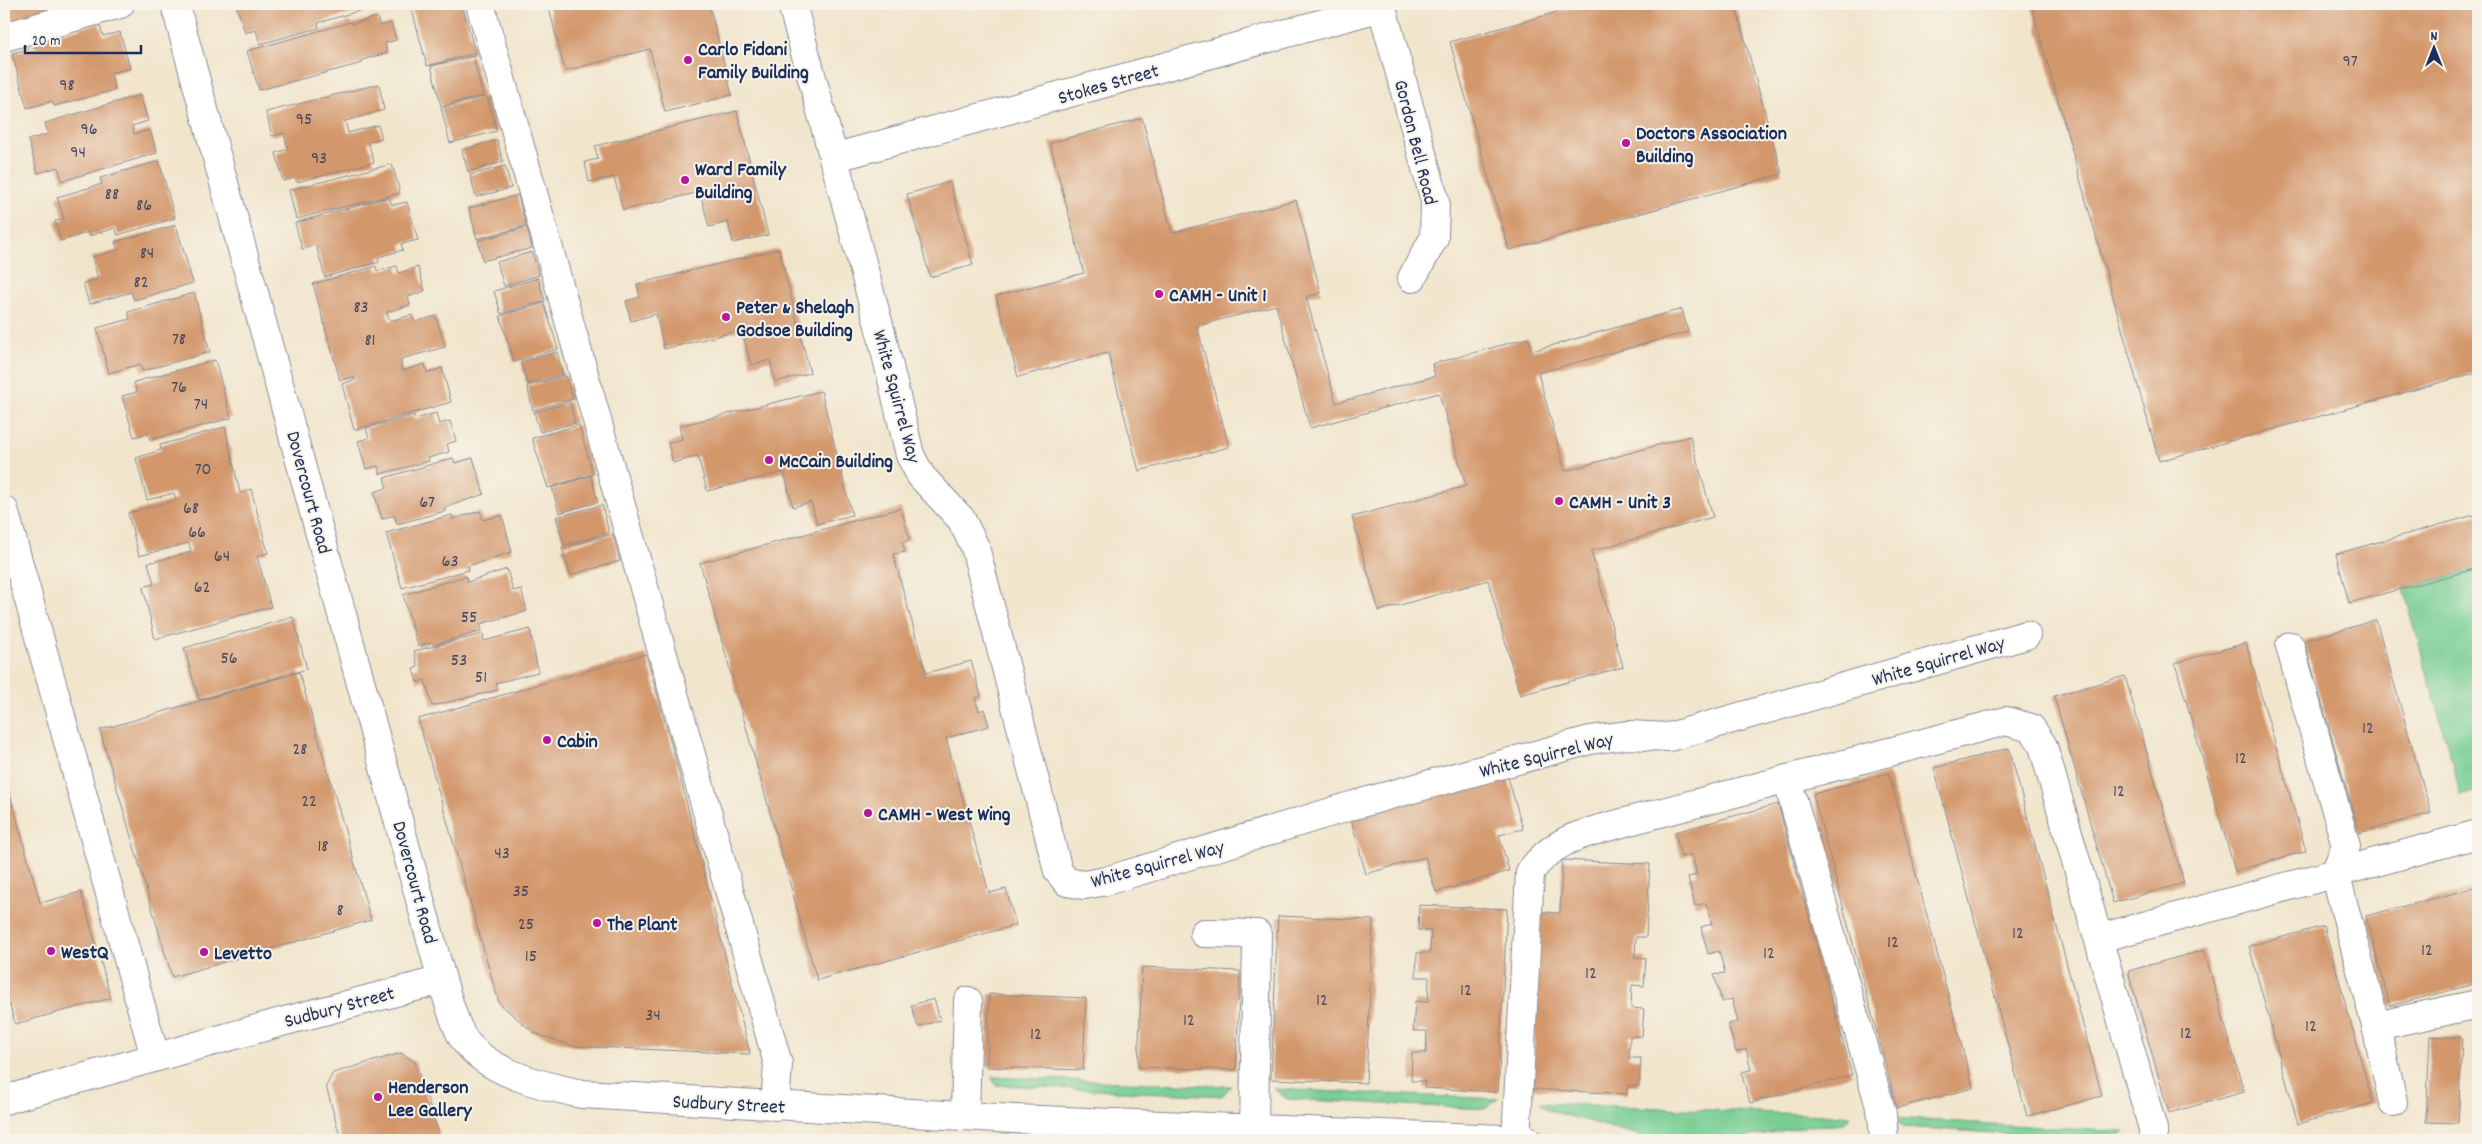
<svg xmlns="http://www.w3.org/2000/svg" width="2482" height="1144" font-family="Dekko,sans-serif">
<rect width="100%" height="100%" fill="#f7f3e8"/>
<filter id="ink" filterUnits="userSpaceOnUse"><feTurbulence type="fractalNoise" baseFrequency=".02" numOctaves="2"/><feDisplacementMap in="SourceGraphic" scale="10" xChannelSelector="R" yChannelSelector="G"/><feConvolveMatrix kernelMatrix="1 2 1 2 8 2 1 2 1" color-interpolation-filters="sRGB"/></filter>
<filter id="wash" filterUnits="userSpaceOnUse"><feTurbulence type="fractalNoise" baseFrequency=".0096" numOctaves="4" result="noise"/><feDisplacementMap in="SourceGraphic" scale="20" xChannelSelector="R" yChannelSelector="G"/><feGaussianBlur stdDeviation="1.12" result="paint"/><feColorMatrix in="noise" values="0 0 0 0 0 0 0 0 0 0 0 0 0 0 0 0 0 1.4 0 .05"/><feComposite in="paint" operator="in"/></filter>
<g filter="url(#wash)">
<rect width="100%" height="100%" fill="#f1e5cc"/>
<g fill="#78ce93" stroke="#4a7e78">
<path d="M 2478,568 L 2478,791 L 2461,796 L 2404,589 Z"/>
<path d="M 992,1077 L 1231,1086 L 1222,1096 L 995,1085 Z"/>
<path d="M 1274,1089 L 1498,1099 L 1485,1109 L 1287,1099 Z"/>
<path d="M 1540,1103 L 1851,1116 L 1845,1122 L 1836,1125 L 1809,1126 L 1730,1140 L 1657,1140 L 1547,1110 Z"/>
<path d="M 1893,1118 L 2125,1132 L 2111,1140 L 2100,1140 L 1903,1127 Z"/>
</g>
<g id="blocks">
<g fill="#d3976c">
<path d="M 4,4 L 84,4 L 4,26 Z"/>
<path d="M 236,4 L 363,4 L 365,9 L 318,23 L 319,28 L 260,44 L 256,30 L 245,33 Z"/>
<path d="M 419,4 L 462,4 L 475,53 L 427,66 L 411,6 Z"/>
<path d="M 548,4 L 709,4 L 732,95 L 665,112 L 650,49 L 565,71 Z"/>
<path d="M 1586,4 L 1735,4 L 1782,174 L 1509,250 L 1450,42 Z"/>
<path d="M 2031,4 L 2478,4 L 2478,372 L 2159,461 Z"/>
<path d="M 377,17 L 380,26 L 391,23 L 396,40 L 385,43 L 387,53 L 362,60 L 363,63 L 259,90 L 247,51 L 351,22 L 352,24 Z"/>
<path d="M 99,23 L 103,36 L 120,32 L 130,68 L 111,73 L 115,90 L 54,106 L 52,101 L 27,108 L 12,53 L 37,47 L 35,41 Z"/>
<path d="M 473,56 L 483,96 L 441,106 L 431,66 Z"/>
<path d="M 379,84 L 384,110 L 345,121 L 348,133 L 378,125 L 382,138 L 368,142 L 374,162 L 297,182 L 295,178 L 283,181 L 276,153 L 288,149 L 284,133 L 272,136 L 266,112 Z"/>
<path d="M 140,95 L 148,121 L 132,126 L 134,134 L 150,130 L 157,153 L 62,181 L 58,167 L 38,173 L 28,140 L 48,134 L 45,123 Z"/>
<path d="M 487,96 L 497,131 L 450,143 L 441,108 Z"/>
<path d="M 737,111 L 768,235 L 733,243 L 728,222 L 709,227 L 700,192 L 623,210 L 614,177 L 589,182 L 585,162 L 598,159 L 595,146 Z"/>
<path d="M 1142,118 L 1172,233 L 1296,200 L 1321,293 L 1306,297 L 1336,403 L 1435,376 L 1432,364 L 1528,338 L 1532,351 L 1682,309 L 1688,332 L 1538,373 L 1565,471 L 1690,436 L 1713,517 L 1591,551 L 1623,667 L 1520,695 L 1488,580 L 1379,611 L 1352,517 L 1466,486 L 1439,393 L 1310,428 L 1276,305 L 1197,326 L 1229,447 L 1139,471 L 1108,353 L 1018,377 L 996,296 L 1084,273 L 1050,143 Z"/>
<path d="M 497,140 L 503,162 L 468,172 L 462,150 Z"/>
<path d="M 159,161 L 175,218 L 118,235 L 115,228 L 89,236 L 88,232 L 61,241 L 55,221 L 64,219 L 57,197 L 102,184 L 100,178 Z"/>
<path d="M 392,164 L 400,193 L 296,219 L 289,190 Z"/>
<path d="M 505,166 L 511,188 L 476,197 L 470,175 Z"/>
<path d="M 950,182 L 973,265 L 930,277 L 907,194 Z"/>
<path d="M 518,195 L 526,226 L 477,239 L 469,208 Z"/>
<path d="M 389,197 L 392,205 L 407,202 L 418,240 L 401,244 L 403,250 L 378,257 L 379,262 L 325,277 L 316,245 L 302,249 L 295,223 Z"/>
<path d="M 176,225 L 193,283 L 134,300 L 131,292 L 89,304 L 83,283 L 98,279 L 92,257 L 118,250 L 115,242 Z"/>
<path d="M 527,227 L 532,248 L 483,261 L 478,241 Z"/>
<path d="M 779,249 L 810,373 L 775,382 L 770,360 L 751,365 L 742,330 L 664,349 L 656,314 L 631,321 L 626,301 L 640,297 L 637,284 Z"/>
<path d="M 532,252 L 539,275 L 504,286 L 497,262 Z"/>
<path d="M 376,266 L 377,271 L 397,266 L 399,273 L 418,267 L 425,291 L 408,297 L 410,305 L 387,312 L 388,317 L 390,321 L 412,315 L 415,322 L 436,316 L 445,347 L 401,359 L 401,364 L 402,371 L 425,364 L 427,373 L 442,368 L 451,402 L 354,430 L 342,384 L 355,380 L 354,377 L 340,380 L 313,284 Z"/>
<path d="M 538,278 L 545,301 L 501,314 L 494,291 Z"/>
<path d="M 194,293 L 210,352 L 142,371 L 140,364 L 109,373 L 97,328 L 130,319 L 128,312 Z"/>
<path d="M 544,303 L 558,349 L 514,362 L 500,316 Z"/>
<path d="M 557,352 L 563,375 L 527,384 L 521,362 Z"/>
<path d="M 215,360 L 231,418 L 150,440 L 148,433 L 134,437 L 122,396 L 137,392 L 134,382 Z"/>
<path d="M 566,376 L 573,399 L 533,410 L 527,386 Z"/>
<path d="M 821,391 L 852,515 L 817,524 L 811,502 L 793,507 L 784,472 L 707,491 L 698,456 L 673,463 L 668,443 L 682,439 L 679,426 Z"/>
<path d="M 570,402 L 575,423 L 540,432 L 534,412 Z"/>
<path d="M 436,413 L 439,424 L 450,421 L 456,441 L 447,444 L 449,452 L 428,458 L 429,461 L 380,474 L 378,466 L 366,469 L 358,441 L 369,438 L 366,428 L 414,415 L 415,419 Z"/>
<path d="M 579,425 L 593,474 L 548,488 L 532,438 Z"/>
<path d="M 225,427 L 240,493 L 251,489 L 268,553 L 257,556 L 271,607 L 155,639 L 143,587 L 154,584 L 148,563 L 191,552 L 189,543 L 139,556 L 128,513 L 176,500 L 174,493 L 147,500 L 136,458 L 161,450 L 160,445 Z"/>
<path d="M 453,458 L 455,463 L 473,458 L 484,494 L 444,508 L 445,511 L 397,524 L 394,515 L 382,519 L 374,492 L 387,488 L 384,478 Z"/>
<path d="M 591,476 L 598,502 L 559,513 L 552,487 Z"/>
<path d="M 602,505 L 609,533 L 564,545 L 556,517 Z"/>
<path d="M 901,508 L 910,540 L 902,542 L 905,552 L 893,554 L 926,673 L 971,661 L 981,696 L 975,698 L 979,711 L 984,709 L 989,726 L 946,738 L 989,893 L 1006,889 L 1016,925 L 817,980 L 700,563 Z"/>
<path d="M 480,511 L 483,520 L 502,515 L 512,552 L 468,566 L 469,570 L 402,588 L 386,533 L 452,515 L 453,519 Z"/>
<path d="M 2478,514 L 2478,568 L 2349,603 L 2336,554 Z"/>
<path d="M 613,534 L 620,561 L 570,575 L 562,548 Z"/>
<path d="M 507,569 L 513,591 L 521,589 L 527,611 L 480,624 L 482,631 L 433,645 L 432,642 L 418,646 L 403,595 L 466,576 L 468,582 Z"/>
<path d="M 293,617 L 307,669 L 199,700 L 184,648 Z"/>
<path d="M 2376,620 L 2431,813 L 2359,833 L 2304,641 Z"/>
<path d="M 530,629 L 538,672 L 496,683 L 498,690 L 432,706 L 425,680 L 417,682 L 413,669 L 418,667 L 414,651 L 483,634 L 484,641 Z"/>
<path d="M 2246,643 L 2306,851 L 2235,871 L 2175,663 Z"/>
<path d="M 646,654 L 676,761 L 750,1054 L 573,1046 L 534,1033 L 499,1003 L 418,719 Z"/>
<path d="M 299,672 L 371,920 L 172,977 L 100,730 Z"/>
<path d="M 2125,676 L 2184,883 L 2113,903 L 2054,696 Z"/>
<path d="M 2009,748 L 2102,1096 L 2027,1116 L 1934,768 Z"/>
<path d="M 1889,773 L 1973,1088 L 1897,1108 L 1813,794 Z"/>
<path d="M 1507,774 L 1523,829 L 1499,835 L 1509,871 L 1436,892 L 1425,857 L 1366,874 L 1351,819 Z"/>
<path d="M 8,787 L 40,903 L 81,892 L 111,998 L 15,1024 L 10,1005 L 4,1006 L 4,788 Z"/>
<path d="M 1778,804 L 1852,1075 L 1750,1103 L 1741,1072 L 1751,1070 L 1746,1049 L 1736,1052 L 1728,1024 L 1738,1022 L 1732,999 L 1722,1002 L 1714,975 L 1725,973 L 1719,951 L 1708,954 L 1701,927 L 1712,924 L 1706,903 L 1695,906 L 1688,877 L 1697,875 L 1692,854 L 1681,857 L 1675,832 Z"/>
<path d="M 1562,860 L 1650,864 L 1646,937 L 1636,937 L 1635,957 L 1646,958 L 1644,986 L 1632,985 L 1631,1008 L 1644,1009 L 1642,1036 L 1630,1036 L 1629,1058 L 1641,1058 L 1639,1086 L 1628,1086 L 1627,1094 L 1532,1089 L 1541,912 L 1560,913 Z"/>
<path d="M 2478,887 L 2478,983 L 2390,1006 L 2366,916 Z"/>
<path d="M 1419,905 L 1507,909 L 1498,1092 L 1424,1088 L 1425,1081 L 1411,1081 L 1412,1053 L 1426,1053 L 1427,1031 L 1413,1031 L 1415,1001 L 1428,1002 L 1429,977 L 1416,977 L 1417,953 L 1430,953 L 1431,931 L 1418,930 Z"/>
<path d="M 1278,916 L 1373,920 L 1366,1083 L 1271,1079 Z"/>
<path d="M 2324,926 L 2373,1103 L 2298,1124 L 2249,946 Z"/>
<path d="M 2204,950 L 2244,1092 L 2169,1113 L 2128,971 Z"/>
<path d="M 1142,967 L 1240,971 L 1236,1070 L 1138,1067 Z"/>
<path d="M 989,994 L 1086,998 L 1083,1070 L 987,1067 Z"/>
<path d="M 934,999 L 940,1020 L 918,1027 L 911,1005 Z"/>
<path d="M 2430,1036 L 2462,1038 L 2458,1123 L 2426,1122 Z"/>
<path d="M 401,1053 L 415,1062 L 441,1140 L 341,1140 L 326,1086 L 333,1073 Z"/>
</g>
</g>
</g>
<g filter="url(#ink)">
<use href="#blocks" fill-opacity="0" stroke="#868a95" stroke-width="1"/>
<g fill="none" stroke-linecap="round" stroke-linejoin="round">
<g stroke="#868a95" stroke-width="30">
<g id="minor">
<path d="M 175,4 L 442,980 C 448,999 453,1021 463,1038 C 486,1073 544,1086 582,1094 L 1015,1119 L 1527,1140"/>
<path d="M 480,4 L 778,1064 L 775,1106"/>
<path d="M 792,4 L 881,333 L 910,455 L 921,476 L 961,519 L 975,547 L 1055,859 L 1058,871 L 1067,882 L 1084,885 L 1106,881 L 1354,805 L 1590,740 L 1627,735 L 1669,737 L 2026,635"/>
<path d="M 1381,4 L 1435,201 L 1434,238 L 1412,278"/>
<path d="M 4,37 L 120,4"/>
<path d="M 833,158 L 1382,7"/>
<path d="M 4,510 L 155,1057"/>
<path d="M 2290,646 L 2346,846 L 2335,873 L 2376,1026 L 2393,1102"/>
<path d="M 1787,779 L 1882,1114 L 1884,1140"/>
<path d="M 1204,933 L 1257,934 L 1254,1131"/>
<path d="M 2100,938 L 2478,834"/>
<path d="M 2376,1026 L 2478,1004"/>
<path d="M 4,1100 L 285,1021 L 442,980"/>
<path d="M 965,1116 L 968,1001"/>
<path d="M 1516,1140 L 1530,872 C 1554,838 1584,834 1622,823 L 2006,721 L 2031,728 L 2043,746 L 2153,1129 L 2153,1140"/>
</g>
</g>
<use href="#minor" stroke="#fff" stroke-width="28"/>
</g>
</g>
<g fill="#b5179e" stroke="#f7f3e8" stroke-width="2">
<circle cx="688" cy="60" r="5"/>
<circle cx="1626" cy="143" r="5"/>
<circle cx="685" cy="180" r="5"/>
<circle cx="1159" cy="294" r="5"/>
<circle cx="726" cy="317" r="5"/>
<circle cx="769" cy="460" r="5"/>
<circle cx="1559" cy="501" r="5"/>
<circle cx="547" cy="740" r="5"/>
<circle cx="868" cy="813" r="5"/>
<circle cx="597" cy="923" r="5"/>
<circle cx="51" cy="951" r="5"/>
<circle cx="204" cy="952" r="5"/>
<circle cx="378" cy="1097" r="5"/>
</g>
<g text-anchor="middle" stroke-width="4" stroke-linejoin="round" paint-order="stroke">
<g font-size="18" fill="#494962">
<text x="2350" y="66">97</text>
<text x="67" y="90">98</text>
<text x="304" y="124">95</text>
<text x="89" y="134">96</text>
<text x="78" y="157">94</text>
<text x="319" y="163">93</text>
<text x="112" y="199">88</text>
<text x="144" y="210">86</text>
<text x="147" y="258">84</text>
<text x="141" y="287">82</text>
<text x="361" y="312">83</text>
<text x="179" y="344">78</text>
<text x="370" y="345">81</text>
<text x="179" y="392">76</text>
<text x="201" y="409">74</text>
<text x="203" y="474">70</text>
<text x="427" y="507">67</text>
<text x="191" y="513">68</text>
<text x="197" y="537">66</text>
<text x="222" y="561">64</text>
<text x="450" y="566">63</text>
<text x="202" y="592">62</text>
<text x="469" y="622">55</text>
<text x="229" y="663">56</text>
<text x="459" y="665">53</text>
<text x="481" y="682">51</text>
<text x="2368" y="733">12</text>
<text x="300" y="754">28</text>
<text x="2241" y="763">12</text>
<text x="2119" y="796">12</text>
<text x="309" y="806">22</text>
<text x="323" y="851">18</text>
<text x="502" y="858">43</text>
<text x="521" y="896">35</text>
<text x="340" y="915">8</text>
<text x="526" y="929">25</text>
<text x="2018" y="938">12</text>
<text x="1893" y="947">12</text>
<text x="2427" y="955">12</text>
<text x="1769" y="958">12</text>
<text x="531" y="961">15</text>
<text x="1591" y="978">12</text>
<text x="1466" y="995">12</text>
<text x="1322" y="1005">12</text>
<text x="653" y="1020">34</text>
<text x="1189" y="1025">12</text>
<text x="2311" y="1031">12</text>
<text x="2186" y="1038">12</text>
<text x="1036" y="1039">12</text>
</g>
<g font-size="20" font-weight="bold" fill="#1b2f5e" stroke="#f7f3e8" text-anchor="start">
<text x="698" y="55">Carlo Fidani<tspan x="698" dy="23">Family Building</tspan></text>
<text x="1636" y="139">Doctors Association<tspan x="1636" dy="23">Building</tspan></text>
<text x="695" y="175">Ward Family<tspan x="695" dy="23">Building</tspan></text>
<text x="1169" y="301">CAMH - Unit 1</text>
<text x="736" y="313">Peter &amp; Shelagh<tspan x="736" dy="23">Godsoe Building</tspan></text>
<text x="779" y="467">McCain Building</text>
<text x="1569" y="508">CAMH - Unit 3</text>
<text x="557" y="747">Cabin</text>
<text x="878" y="820">CAMH - West Wing</text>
<text x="607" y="930">The Plant</text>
<text x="61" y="958">WestQ</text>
<text x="214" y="959">Levetto</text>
<text x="388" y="1093">Henderson<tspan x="388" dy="23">Lee Gallery</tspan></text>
</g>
<g font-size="20" fill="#1b2f5e" stroke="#f7f3e8">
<text transform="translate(1108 83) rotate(-16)" y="7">Stokes Street</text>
<text transform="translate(1417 142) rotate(76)" y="7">Gordon Bell Road</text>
<text transform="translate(898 396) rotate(75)" y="7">White Squirrel Way</text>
<text transform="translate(310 492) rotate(75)" y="7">Dovercourt Road</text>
<text transform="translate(1938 660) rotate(-16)" y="7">White Squirrel Way</text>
<text transform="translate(1546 754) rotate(-14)" y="7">White Squirrel Way</text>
<text transform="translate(1157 863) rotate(-15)" y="7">White Squirrel Way</text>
<text transform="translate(416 882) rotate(75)" y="7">Dovercourt Road</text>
<text transform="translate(339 1006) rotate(-15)" y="7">Sudbury Street</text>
<text transform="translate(729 1103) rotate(3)" y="7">Sudbury Street</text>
</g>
</g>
<rect width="2482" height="1144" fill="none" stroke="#f7f3e8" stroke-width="20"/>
<g transform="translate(2434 48)" stroke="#f7f3e8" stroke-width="4" paint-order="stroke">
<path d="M0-4L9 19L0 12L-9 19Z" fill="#1b2f5e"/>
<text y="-8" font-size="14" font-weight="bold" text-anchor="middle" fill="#1b2f5e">N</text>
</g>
<path d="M25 45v8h116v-8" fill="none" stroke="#1b2f5e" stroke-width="2.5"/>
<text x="32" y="45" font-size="15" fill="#1b2f5e" stroke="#f7f3e8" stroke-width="4" paint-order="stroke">20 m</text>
</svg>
